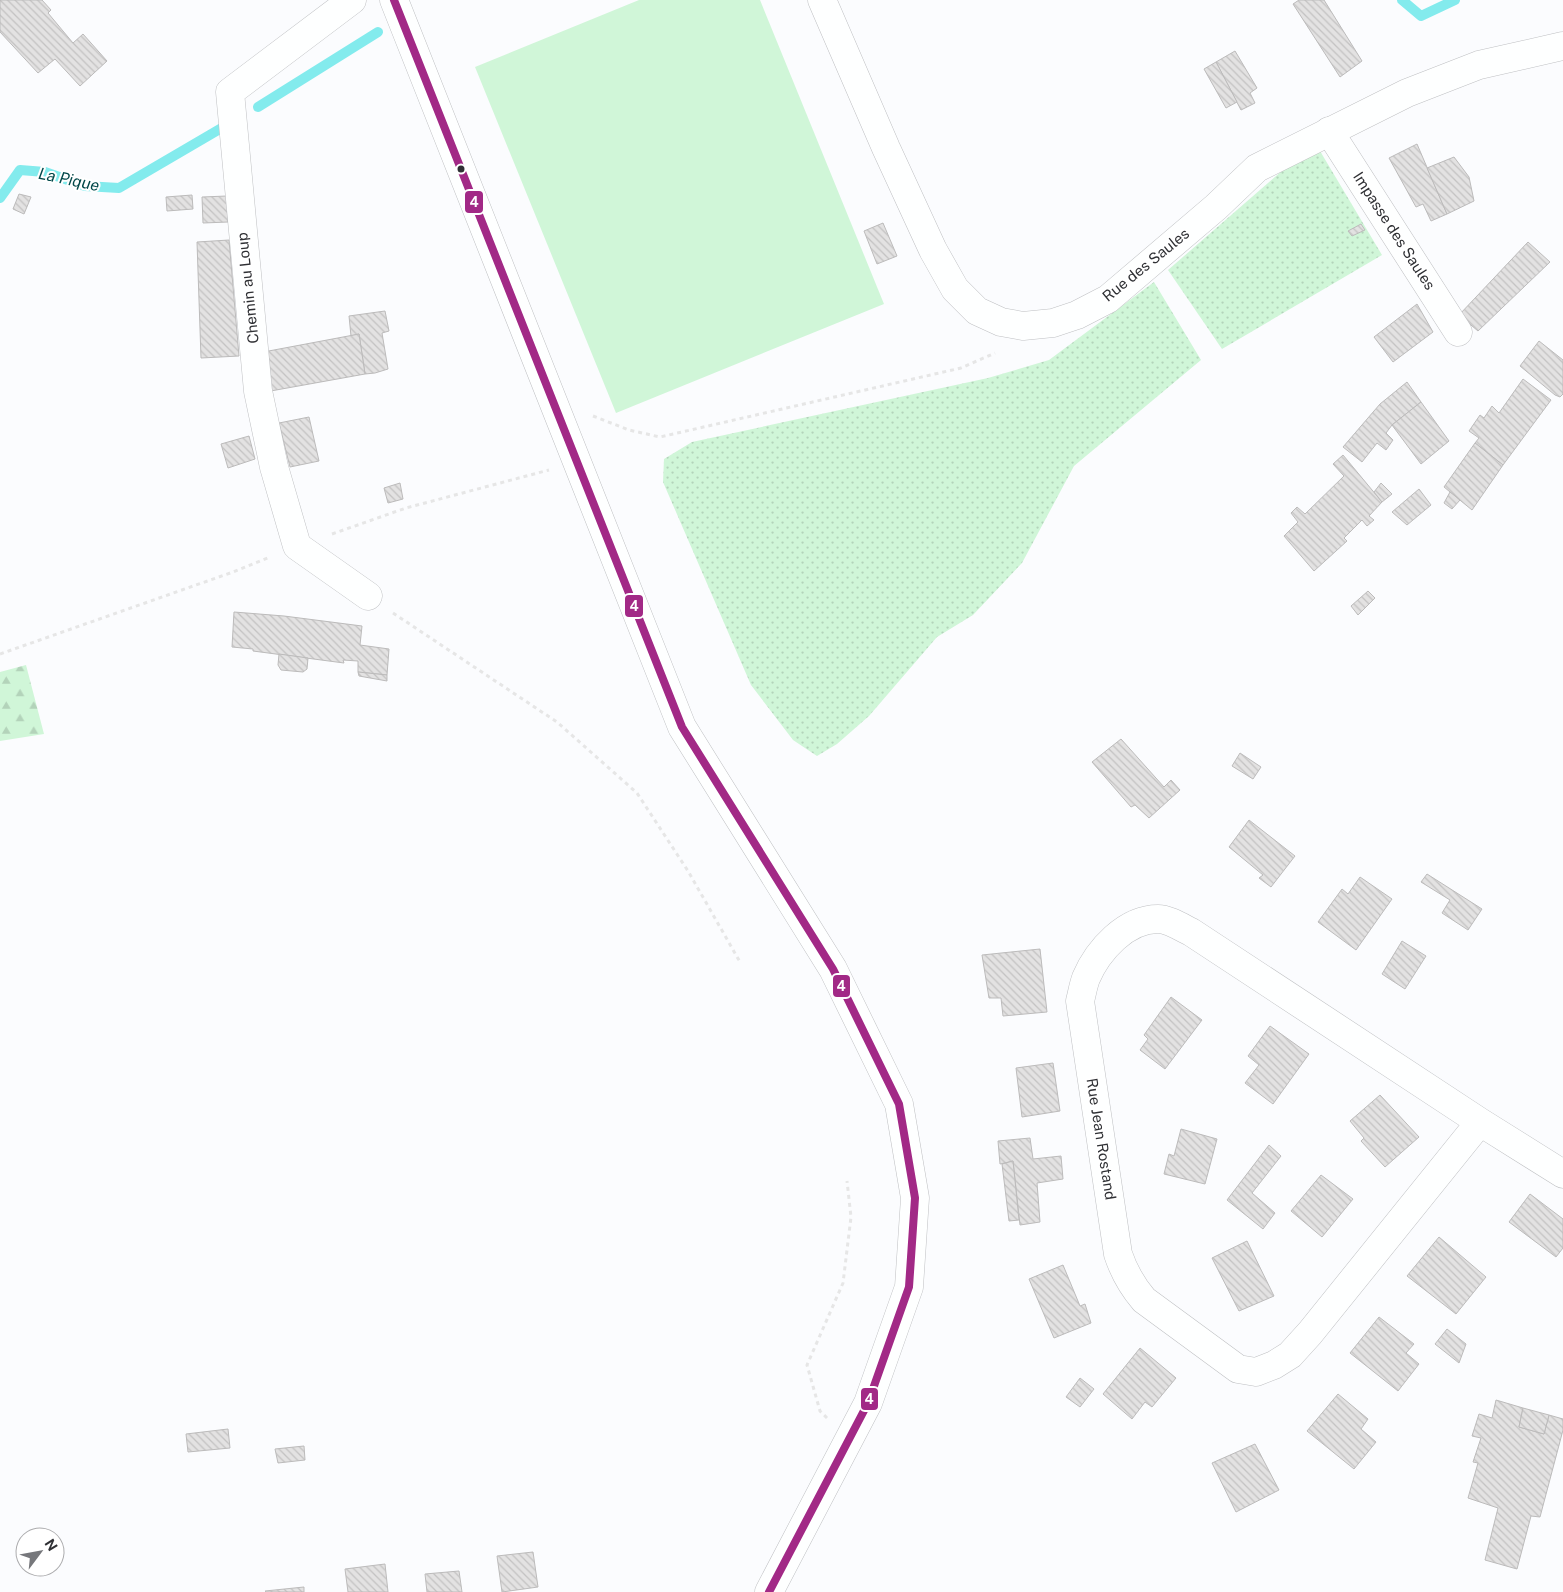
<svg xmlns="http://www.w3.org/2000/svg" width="1563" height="1592" font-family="'Public Sans',sans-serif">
<defs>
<pattern id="forest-firs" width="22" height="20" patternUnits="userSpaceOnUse" patternTransform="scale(1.25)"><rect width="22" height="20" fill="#d0f6d8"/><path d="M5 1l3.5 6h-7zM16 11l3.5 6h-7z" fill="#b3d3ba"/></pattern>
<pattern id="garden-dots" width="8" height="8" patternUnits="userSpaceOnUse" patternTransform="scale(1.25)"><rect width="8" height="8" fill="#d0f6d8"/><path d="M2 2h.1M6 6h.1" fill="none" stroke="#b3d3ba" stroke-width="1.8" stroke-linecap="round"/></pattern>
<pattern id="building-back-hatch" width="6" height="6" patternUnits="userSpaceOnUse" patternTransform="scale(1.25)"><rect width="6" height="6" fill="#e3e2e2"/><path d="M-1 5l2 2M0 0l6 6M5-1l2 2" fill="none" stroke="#c3c2c2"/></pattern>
</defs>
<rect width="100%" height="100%" fill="#fbfcfe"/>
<path fill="#d0f6d8" d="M 639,0 L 760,0 L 884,304 L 616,413 L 475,67 Z"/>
<path fill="url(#forest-firs)" d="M 26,665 L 44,734 L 0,741 L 0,672 Z"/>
<g fill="url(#garden-dots)">
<path d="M 1320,151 L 1382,255 L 1222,349 L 1168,270 L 1291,163 Z"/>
<path d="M 1154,282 L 1201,360 L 1074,466 L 1022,563 L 973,615 L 937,637 L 869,716 L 837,744 L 817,756 L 793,740 L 751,685 L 663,482 L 664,459 L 692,442 L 988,378 L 1049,360 Z"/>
</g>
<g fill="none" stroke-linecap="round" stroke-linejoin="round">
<g stroke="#83ebed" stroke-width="10">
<path d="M 1402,0 L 1421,16 L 1455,0"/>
<path d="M 258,107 L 378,32"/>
<path d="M 0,198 L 20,170 L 45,172 L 85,186 L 119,188 L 225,126"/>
</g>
</g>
<g fill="url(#building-back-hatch)" stroke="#bcbbbb">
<path d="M 0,0 L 42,0 L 51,10 L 48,13 L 73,43 L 83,34 L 107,61 L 80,86 L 55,59 L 38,73 L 0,32 Z"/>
<path d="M 1299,0 L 1324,0 L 1362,61 L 1340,77 L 1293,4 Z"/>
<path d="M 1235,51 L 1257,88 L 1250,93 L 1255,103 L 1241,110 L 1216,62 Z"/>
<path d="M 1216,62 L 1237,102 L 1226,108 L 1204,69 Z"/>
<path d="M 1417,144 L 1447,214 L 1431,221 L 1423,204 L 1416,207 L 1389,158 Z"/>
<path d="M 1454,157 L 1469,177 L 1474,201 L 1447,214 L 1427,168 Z"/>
<path d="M 19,194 L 31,197 L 24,214 L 13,209 Z"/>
<path d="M 192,195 L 193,209 L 167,211 L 166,197 Z"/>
<path d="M 227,196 L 228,222 L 203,223 L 202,197 Z"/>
<path d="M 883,223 L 897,256 L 877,264 L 864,231 Z"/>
<path d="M 1361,224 L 1365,230 L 1352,236 L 1348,231 Z"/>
<path d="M 229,240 L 239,356 L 201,358 L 197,242 Z"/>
<path d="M 1528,242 L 1550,262 L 1478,331 L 1459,315 Z"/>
<path d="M 1417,304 L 1433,332 L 1393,362 L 1374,337 Z"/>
<path d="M 385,311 L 389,331 L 382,333 L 388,369 L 375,373 L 365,374 L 359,334 L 351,336 L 349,316 Z"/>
<path d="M 359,334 L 365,374 L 265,392 L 258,353 Z"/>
<path d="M 1539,341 L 1563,360 L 1563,394 L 1560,397 L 1555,395 L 1520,366 Z"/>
<path d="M 1523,379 L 1551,400 L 1503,465 L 1475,443 L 1479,438 L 1469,431 L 1480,415 L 1484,418 L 1492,406 L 1499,413 Z"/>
<path d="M 1407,382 L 1421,402 L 1392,425 L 1386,433 L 1393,440 L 1386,450 L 1377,443 L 1362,462 L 1343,447 L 1380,404 Z"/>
<path d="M 1421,402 L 1449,441 L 1421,464 L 1392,425 Z"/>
<path d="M 309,417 L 319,461 L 290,467 L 279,423 Z"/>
<path d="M 249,436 L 255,459 L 228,468 L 221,444 Z"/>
<path d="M 1475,443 L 1503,465 L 1472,510 L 1444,487 Z"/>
<path d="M 1343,455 L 1382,502 L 1369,516 L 1374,520 L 1367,526 L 1362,520 L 1344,538 L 1347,541 L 1314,571 L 1284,536 L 1298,522 L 1291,513 L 1297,507 L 1305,514 L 1344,476 L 1333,464 Z"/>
<path d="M 400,483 L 403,499 L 388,503 L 384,488 Z"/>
<path d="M 1381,483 L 1392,494 L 1382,502 L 1374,492 Z"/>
<path d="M 1419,489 L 1431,505 L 1407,525 L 1392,512 Z"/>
<path d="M 1450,492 L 1460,500 L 1452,509 L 1444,503 Z"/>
<path d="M 1368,591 L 1375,598 L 1358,615 L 1351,606 Z"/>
<path d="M 234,612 L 284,616 L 362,626 L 360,645 L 389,649 L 387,675 L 358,672 L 358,661 L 343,660 L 344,663 L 253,651 L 253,649 L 232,647 Z"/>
<path d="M 279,654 L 308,658 L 307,669 L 303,672 L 281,670 L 278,665 Z"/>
<path d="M 358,672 L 387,675 L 387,681 L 359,676 Z"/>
<path d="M 1121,739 L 1164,787 L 1171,780 L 1180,790 L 1149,818 L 1135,805 L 1131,807 L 1092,762 Z"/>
<path d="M 1240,753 L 1261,767 L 1253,779 L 1232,766 Z"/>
<path d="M 1249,820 L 1295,856 L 1271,887 L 1259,878 L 1263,875 L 1229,847 Z"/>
<path d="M 1427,874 L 1482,909 L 1468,930 L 1442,913 L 1450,900 L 1421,882 Z"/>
<path d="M 1360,877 L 1392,899 L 1356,950 L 1318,922 L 1342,889 L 1348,894 Z"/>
<path d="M 1402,941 L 1426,956 L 1405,989 L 1382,974 Z"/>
<path d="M 1040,949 L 1047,1012 L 1003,1016 L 1001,998 L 989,998 L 982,955 Z"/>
<path d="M 1171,997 L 1202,1020 L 1165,1069 L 1140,1050 L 1148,1039 L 1144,1035 Z"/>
<path d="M 1270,1026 L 1309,1054 L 1273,1104 L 1245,1083 L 1259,1065 L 1248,1056 Z"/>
<path d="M 1053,1063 L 1060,1111 L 1022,1117 L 1016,1068 Z"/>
<path d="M 1380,1095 L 1419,1137 L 1385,1167 L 1361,1141 L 1364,1138 L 1350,1121 Z"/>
<path d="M 1181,1129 L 1217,1139 L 1205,1184 L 1164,1174 L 1169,1154 L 1174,1156 Z"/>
<path d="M 1030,1138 L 1033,1159 L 1061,1156 L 1063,1179 L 1037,1183 L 1040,1222 L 1020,1225 L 1013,1161 L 1000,1164 L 998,1141 Z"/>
<path d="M 1269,1145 L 1281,1156 L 1252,1193 L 1275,1213 L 1263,1229 L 1227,1200 Z"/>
<path d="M 1013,1161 L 1019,1220 L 1009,1221 L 1002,1164 Z"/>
<path d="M 1321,1175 L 1353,1199 L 1322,1237 L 1291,1211 Z"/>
<path d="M 1530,1194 L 1563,1219 L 1563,1248 L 1556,1257 L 1509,1222 Z"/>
<path d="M 1439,1237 L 1486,1277 L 1456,1314 L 1407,1276 Z"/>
<path d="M 1247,1241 L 1274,1296 L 1239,1311 L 1212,1258 Z"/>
<path d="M 1063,1265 L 1080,1306 L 1085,1304 L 1091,1323 L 1054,1338 L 1029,1279 Z"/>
<path d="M 1379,1317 L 1414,1344 L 1406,1353 L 1419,1364 L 1398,1391 L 1350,1353 Z"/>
<path d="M 1447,1329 L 1466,1344 L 1459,1363 L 1435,1344 Z"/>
<path d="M 1140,1348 L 1176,1378 L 1152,1407 L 1145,1402 L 1132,1419 L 1103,1394 Z"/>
<path d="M 1080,1378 L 1094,1389 L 1080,1407 L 1066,1397 Z"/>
<path d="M 1338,1394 L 1368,1419 L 1361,1429 L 1376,1442 L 1354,1469 L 1307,1431 Z"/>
<path d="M 1496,1400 L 1523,1408 L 1519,1427 L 1544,1434 L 1549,1415 L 1563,1419 L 1563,1430 L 1540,1517 L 1531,1516 L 1517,1569 L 1485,1560 L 1498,1508 L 1468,1498 L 1478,1463 L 1473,1462 L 1481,1438 L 1472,1436 L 1479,1414 L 1492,1418 Z"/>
<path d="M 1523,1408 L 1549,1415 L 1544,1434 L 1519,1427 Z"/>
<path d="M 228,1429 L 230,1448 L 188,1452 L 186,1434 Z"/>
<path d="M 1255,1444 L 1279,1490 L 1236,1512 L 1212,1463 Z"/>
<path d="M 304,1446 L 305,1460 L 278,1463 L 275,1449 Z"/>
<path d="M 533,1552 L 538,1587 L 502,1592 L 497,1556 Z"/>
<path d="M 385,1564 L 388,1592 L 348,1592 L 345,1569 Z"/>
<path d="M 459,1571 L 462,1592 L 427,1592 L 425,1574 Z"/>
<path d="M 304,1587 L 304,1592 L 266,1592 L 265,1591 Z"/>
</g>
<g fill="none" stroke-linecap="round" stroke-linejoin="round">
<g stroke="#bfc0c3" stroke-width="29">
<g id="minor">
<path d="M 352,0 L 230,92 L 258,391 L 274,467 L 297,546 L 368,596"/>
<path d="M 822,0 L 886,148 L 933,250 L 955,289 L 977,311 L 1001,322 L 1023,326 L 1053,323 L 1077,315 L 1108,299 L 1216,207 L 1257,168 L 1407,93 L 1479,65 L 1563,46"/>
<path d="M 1329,131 L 1458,332"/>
<path d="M 1480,1122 L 1310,1333 L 1290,1355 L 1274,1365 L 1256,1372 L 1238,1369 L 1144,1300 C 1132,1286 1124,1272 1118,1254 L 1080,1001 C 1082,994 1083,986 1086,978 C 1098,950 1126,919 1158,919 C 1168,919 1181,927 1191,932 L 1480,1122 L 1563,1174"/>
</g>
</g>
<g stroke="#bfc0c3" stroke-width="29">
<path id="tertiary" d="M 394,0 L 682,727 L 833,969 L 899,1104 L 915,1198 L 909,1287 L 868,1403 L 769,1592"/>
</g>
<g stroke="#e6e6e6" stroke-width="3" stroke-dasharray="4 4" stroke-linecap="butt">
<path d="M 593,416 L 629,430 L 660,437 L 961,368 L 995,353"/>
<path d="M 332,534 L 406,508 L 549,470"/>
<path d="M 393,613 L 557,722 L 637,793 L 688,871 L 740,962"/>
<path d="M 0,654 L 233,572 L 270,557"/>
<path d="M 827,1418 L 820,1411 L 807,1365 L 843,1283 L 851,1217 L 847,1181"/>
</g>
<use href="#minor" stroke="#feffff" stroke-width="28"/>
<use href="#tertiary" stroke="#feffff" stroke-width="28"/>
<g stroke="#fff" stroke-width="11">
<path id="bus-1" d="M 394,0 L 682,727 L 833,969 L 899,1104 L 915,1198 L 909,1287 L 868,1403 L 769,1592"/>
</g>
<use href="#bus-1" stroke="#a22986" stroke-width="8"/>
</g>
<circle fill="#2f3034" stroke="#fff" stroke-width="2" cx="461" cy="169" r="4.5"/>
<g text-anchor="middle" stroke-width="4" stroke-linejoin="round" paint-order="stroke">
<g font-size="15" fill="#2f3034" stroke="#fff">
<text transform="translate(1394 231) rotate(57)" y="5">Impasse des Saules</text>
<text transform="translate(1146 265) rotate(-39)" y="5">Rue des Saules</text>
<text transform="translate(248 288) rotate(-96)" y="5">Chemin au Loup</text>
<text transform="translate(1101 1139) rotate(81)" y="5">Rue Jean Rostand</text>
</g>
<g font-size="16" font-style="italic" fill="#024849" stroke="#fff">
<text transform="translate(69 179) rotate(12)" y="6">La Pique</text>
</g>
</g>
<g stroke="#fff" stroke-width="2">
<rect x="464" y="190" width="20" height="24" rx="5" fill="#a22986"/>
<rect x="624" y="594" width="20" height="24" rx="5" fill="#a22986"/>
<rect x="832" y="974" width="19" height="24" rx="5" fill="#a22986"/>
<rect x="860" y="1387" width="19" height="24" rx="5" fill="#a22986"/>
</g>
<g font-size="14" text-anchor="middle" font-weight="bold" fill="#fff">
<text x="474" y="207">4</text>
<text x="634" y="611">4</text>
<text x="841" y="991">4</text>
<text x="869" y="1404">4</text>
</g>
<g transform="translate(40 1552) rotate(58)"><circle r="24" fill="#ffffff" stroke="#acacae"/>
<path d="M0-4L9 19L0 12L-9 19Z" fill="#76777b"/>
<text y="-8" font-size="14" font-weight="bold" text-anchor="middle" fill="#2f3034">N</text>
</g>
</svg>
